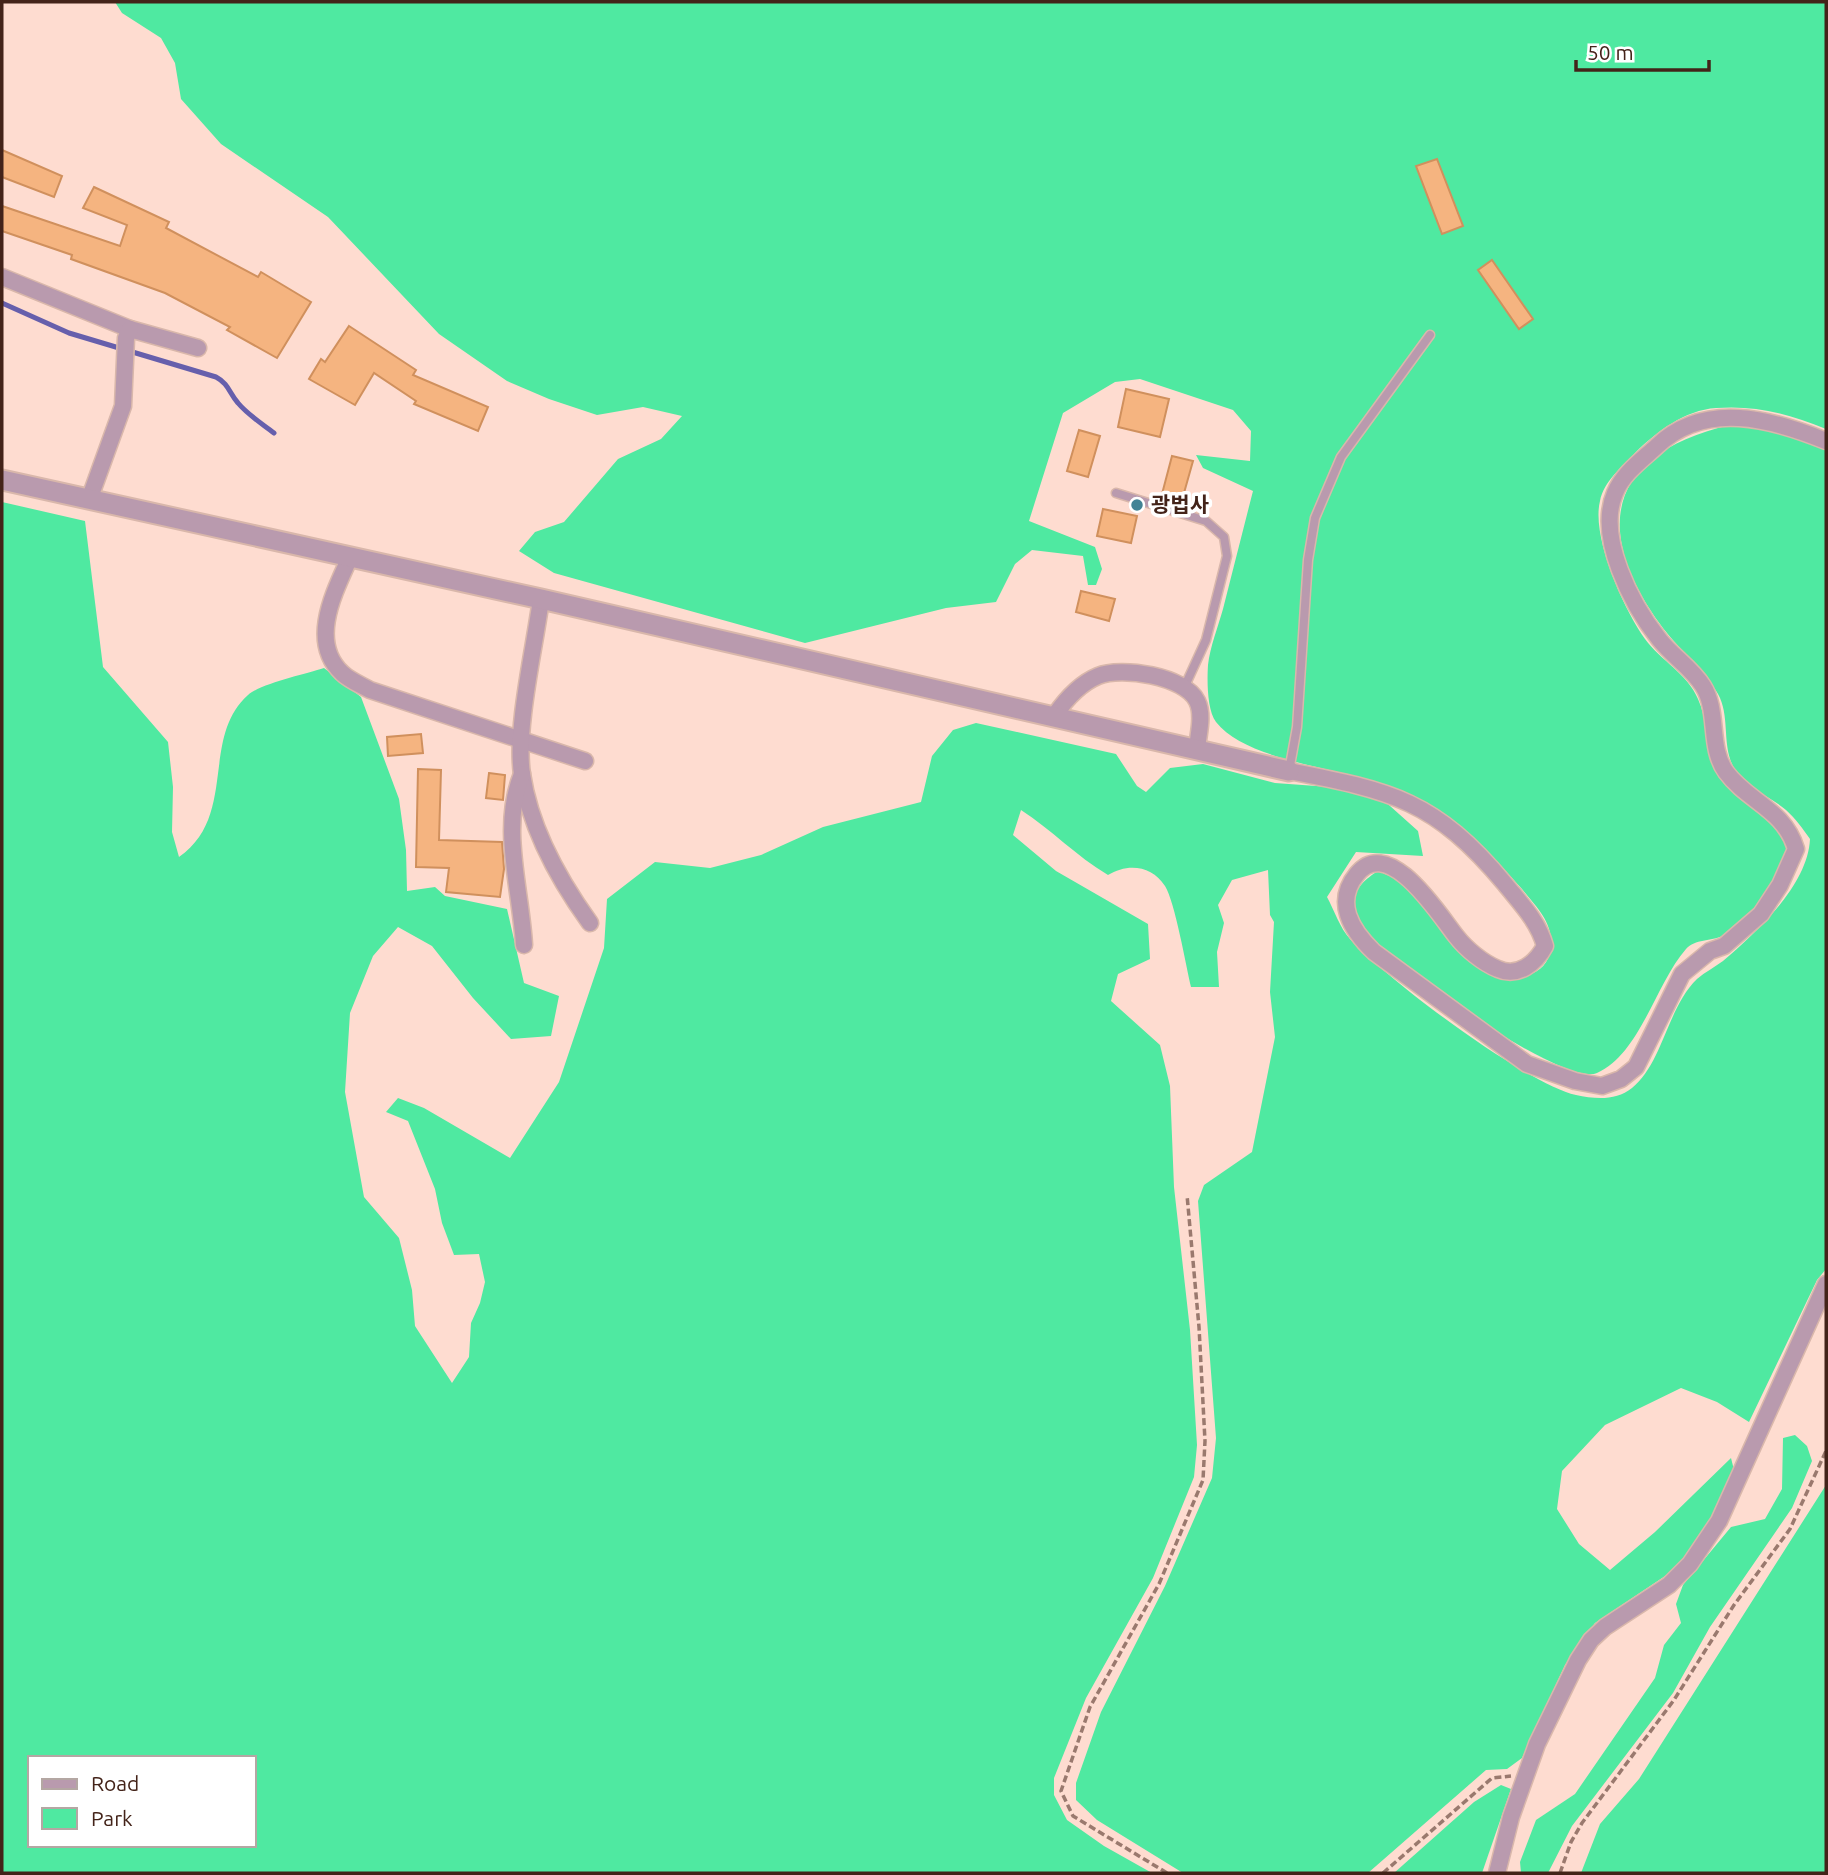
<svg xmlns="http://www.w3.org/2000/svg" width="1828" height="1875" font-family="Ubuntu,'Noto Sans KR',sans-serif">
<rect width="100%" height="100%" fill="#fedcd0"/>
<g fill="#4fe9a1" fill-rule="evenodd">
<path d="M 115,2 L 1826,2 L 1826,429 C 1790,414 1756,405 1716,408 C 1685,410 1656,432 1635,453 C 1622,467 1604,481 1600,501 C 1591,537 1624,610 1645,639 C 1661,661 1687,673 1698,699 C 1710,724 1703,760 1723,781 C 1740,800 1779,813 1786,839 C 1793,864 1769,893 1753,910 C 1745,918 1733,931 1723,936 C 1711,941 1695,939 1686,949 C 1656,983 1640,1054 1597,1073 C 1565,1087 1406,974 1380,948 C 1370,937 1359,922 1355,908 C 1351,891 1365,879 1378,871 L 1399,880 L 1498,975 C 1517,979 1544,977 1550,953 C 1556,925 1538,909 1522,889 C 1489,851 1449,814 1404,792 C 1356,769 1249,764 1216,722 C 1207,710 1207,681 1208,665 C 1210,647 1218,627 1223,609 C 1233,570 1243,530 1253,491 L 1203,468 L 1196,455 L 1250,461 L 1251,431 L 1233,410 L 1140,379 L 1115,382 L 1063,413 L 1029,521 L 1095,547 L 1102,569 L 1096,585 L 1088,585 L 1083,556 L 1032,550 L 1015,564 L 996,602 L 946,608 L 805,643 L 554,573 L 519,551 L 535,532 L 564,522 L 618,459 L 661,439 L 682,416 L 643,407 L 597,415 L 549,399 L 507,381 L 439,334 L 328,217 L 221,144 L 181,99 L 175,63 L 161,38 L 122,13 Z"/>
<path d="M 1730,425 L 1759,426 L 1826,448 L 1826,1269 L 1817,1280 L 1749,1422 L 1717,1402 L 1681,1388 L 1605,1425 L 1562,1471 L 1557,1509 L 1579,1544 L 1610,1570 L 1655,1532 L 1731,1458 L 1734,1470 L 1711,1520 L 1680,1566 L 1595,1623 L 1565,1665 L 1522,1758 L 1507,1769 L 1486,1770 L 1368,1873 L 1183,1873 L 1097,1820 L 1076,1800 L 1076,1783 L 1101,1712 L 1165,1586 L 1212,1478 L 1216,1438 L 1198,1201 L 1204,1185 L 1252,1152 L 1275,1037 L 1270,992 L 1274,922 L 1270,915 L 1268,870 L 1232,880 L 1218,905 L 1224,923 L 1217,952 L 1219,987 L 1191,987 C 1186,966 1175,902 1165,886 C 1152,865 1127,863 1108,875 C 1076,856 1052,830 1021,810 L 1013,835 L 1056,871 L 1148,924 L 1150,959 L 1118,974 L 1111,1001 L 1160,1045 L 1170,1086 L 1174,1187 L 1190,1330 L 1197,1445 L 1194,1477 L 1153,1578 L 1086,1698 L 1054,1778 L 1054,1795 L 1067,1820 L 1104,1846 L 1152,1873 L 2,1873 L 2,502 L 85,521 L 103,667 L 168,742 L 173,787 L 172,832 L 179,857 C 238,816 200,738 248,695 C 262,683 306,674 324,668 L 361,697 L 399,799 L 406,850 L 407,891 L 435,887 L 445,896 L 507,909 L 524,983 L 559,996 L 551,1036 L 511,1039 L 473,998 L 432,946 L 398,927 L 373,956 L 350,1013 L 345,1092 L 364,1197 L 399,1238 L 412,1290 L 415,1326 L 452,1383 L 469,1357 L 471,1323 L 480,1303 L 485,1282 L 479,1254 L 454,1255 L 442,1223 L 435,1189 L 408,1121 L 386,1112 L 398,1098 L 424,1108 L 510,1158 L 559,1082 L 604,948 L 607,899 L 655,862 L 710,868 L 761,855 L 823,827 L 921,802 L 932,756 L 953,730 L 976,723 L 1116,754 L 1137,786 L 1146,792 L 1170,768 L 1203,764 L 1275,783 L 1330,787 L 1380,797 L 1418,831 L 1423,856 L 1356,852 L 1327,897 C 1334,910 1340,928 1350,939 C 1389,981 1523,1082 1576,1095 C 1595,1099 1616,1101 1632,1088 C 1663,1063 1667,1008 1697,979 C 1705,972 1715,967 1723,961 C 1757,932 1808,885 1810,839 C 1803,829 1795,818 1786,810 C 1772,798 1751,790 1739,775 C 1719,752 1732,719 1718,694 C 1704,668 1677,648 1660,624 C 1590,527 1610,453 1730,425 ZM 30,1758 L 254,1758 L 254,1845 L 30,1845 Z"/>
<path d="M 1795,1435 L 1807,1446 L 1812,1461 L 1792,1508 L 1710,1627 L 1673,1693 L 1572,1826 L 1548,1873 L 1521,1873 L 1520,1862 L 1536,1820 L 1575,1794 L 1655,1678 L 1664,1645 L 1681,1623 L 1676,1604 L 1683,1585 L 1731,1527 L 1765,1519 L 1782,1489 L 1783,1438 Z"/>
<path d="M 1826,1485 L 1826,1873 L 1581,1873 L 1600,1824 L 1639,1779 Z"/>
<path d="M 1501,1785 L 1511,1789 L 1482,1873 L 1394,1873 L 1474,1802 Z"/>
</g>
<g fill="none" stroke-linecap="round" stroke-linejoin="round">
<path stroke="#665fac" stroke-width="5" d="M 2,303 L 69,333 L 216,377 C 229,384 229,393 238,403 C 248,415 261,423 274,433"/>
</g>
<g fill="#f5b480" stroke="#d0905d" stroke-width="2">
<path d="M 2,150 L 62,176 L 54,197 L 2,177 Z"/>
<path d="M 1437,159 L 1463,226 L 1442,234 L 1416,166 Z"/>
<path d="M 94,187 L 169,222 L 166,228 L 258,277 L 261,272 L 311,302 L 277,358 L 227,330 L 230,327 L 165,293 L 71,259 L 72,255 L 2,231 L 2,206 L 120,246 L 127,225 L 83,208 Z"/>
<path d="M 1492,260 L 1533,319 L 1519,329 L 1478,270 Z"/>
<path d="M 349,326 L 416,370 L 413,375 L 488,407 L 478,431 L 414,404 L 416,401 L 374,373 L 355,405 L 309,379 L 321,359 L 325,362 Z"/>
<path d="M 1126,389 L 1169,399 L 1160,437 L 1118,427 Z"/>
<path d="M 1079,430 L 1100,436 L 1088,477 L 1067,471 Z"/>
<path d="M 1172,456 L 1193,461 L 1182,500 L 1162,494 Z"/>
<path d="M 1103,509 L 1137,516 L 1131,543 L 1097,536 Z"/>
<path d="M 1081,591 L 1115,599 L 1109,621 L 1076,612 Z"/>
<path d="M 421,734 L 423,753 L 388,756 L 387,737 Z"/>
<path d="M 418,769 L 441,770 L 439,840 L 502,842 L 504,869 L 500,897 L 446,892 L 449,868 L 416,867 Z"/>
<path d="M 489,773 L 505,775 L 503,800 L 486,798 Z"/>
</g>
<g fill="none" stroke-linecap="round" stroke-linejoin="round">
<g stroke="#d9b7ab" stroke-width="11">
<g id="service">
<path d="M 1116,493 L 1206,521 L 1224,537 L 1227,556 L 1206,640 L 1184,688"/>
<path d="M 1289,771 L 1297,727 L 1308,560 L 1315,518 L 1341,457 L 1430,335"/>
</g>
</g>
<g stroke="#d9b7ab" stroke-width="19">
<g id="minor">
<path d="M 2,277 L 130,329 L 198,348"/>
<path d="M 89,500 L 123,406 L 126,338 L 130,329"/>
<path d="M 350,557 C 335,591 308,641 342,673 C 349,680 361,685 370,690 L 585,761"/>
<path d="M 541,599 C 535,646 515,729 522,774 C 530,828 559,880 590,923"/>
<path d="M 1055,715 C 1066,699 1079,684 1098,676 C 1121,666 1185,676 1197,701 C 1204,715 1198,735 1197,749"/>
<path d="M 1289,771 C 1392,791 1435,800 1505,884 C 1521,904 1538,921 1545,946 C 1536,963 1518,978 1498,969 C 1483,963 1466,949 1456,936 C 1440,916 1389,834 1357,874 C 1334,902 1351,930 1374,952 L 1527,1064 L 1575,1081 L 1602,1086 L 1621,1079 L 1636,1067 L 1682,974 L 1710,951 L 1724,946 L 1761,914 L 1780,885 L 1796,849 C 1784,809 1748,802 1726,772 C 1708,747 1719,711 1703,686 C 1691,667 1672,656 1659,639 C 1632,605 1596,537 1615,493 C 1623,473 1642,460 1657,446 C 1705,400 1772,419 1826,441"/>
<path d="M 522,774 C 500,828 521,889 524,945"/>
<path d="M 1497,1873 L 1511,1817 L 1537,1744 L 1578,1660 L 1591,1640 L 1605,1627 L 1669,1585 L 1690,1564 L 1719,1521 L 1826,1284"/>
</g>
</g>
<g stroke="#d9b7ab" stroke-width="23">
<path id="tertiary" d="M 2,480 L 541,599 L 1289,771"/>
</g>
<g stroke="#9a796e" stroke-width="3.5" stroke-dasharray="7 3.5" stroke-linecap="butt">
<path d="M 1167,1873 L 1073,1816 L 1061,1791 L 1090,1707 L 1159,1584 L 1203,1480 L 1205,1441 L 1199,1327 L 1187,1195"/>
<path d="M 1383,1873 L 1492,1778 L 1511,1776"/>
<path d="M 1560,1873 L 1571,1842 L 1582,1823 L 1674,1700 L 1734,1605 L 1790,1529 L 1826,1451"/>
</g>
<use href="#service" stroke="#b99aae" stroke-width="8"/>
<use href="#minor" stroke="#b99aae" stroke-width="16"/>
<use href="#tertiary" stroke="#b99aae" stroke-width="19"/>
</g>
<circle fill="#428395" stroke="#fff" stroke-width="2.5" cx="1137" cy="505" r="7"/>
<g text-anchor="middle" stroke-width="7" stroke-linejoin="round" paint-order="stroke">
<g font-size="21" font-weight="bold" fill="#432319" stroke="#fff" text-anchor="start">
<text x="1151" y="512">광법사</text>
</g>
</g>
<rect width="1828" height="1875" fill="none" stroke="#432319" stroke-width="7"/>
<rect x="28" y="1756" width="228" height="91" fill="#ffffff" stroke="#b4a7a3" stroke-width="2"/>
<rect x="42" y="1779" width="35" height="10" fill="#b99aae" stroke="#b4a7a3" stroke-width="2"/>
<text x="91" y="1791" font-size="21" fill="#432319">Road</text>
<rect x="42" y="1808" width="35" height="21" fill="#4fe9a1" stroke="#b4a7a3" stroke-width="2"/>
<text x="91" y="1826" font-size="21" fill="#432319">Park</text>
<path d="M1576 60v10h133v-10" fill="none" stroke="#432319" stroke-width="3.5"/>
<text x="1587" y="60" font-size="21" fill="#432319" stroke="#ffffff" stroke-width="5" paint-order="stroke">50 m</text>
</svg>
